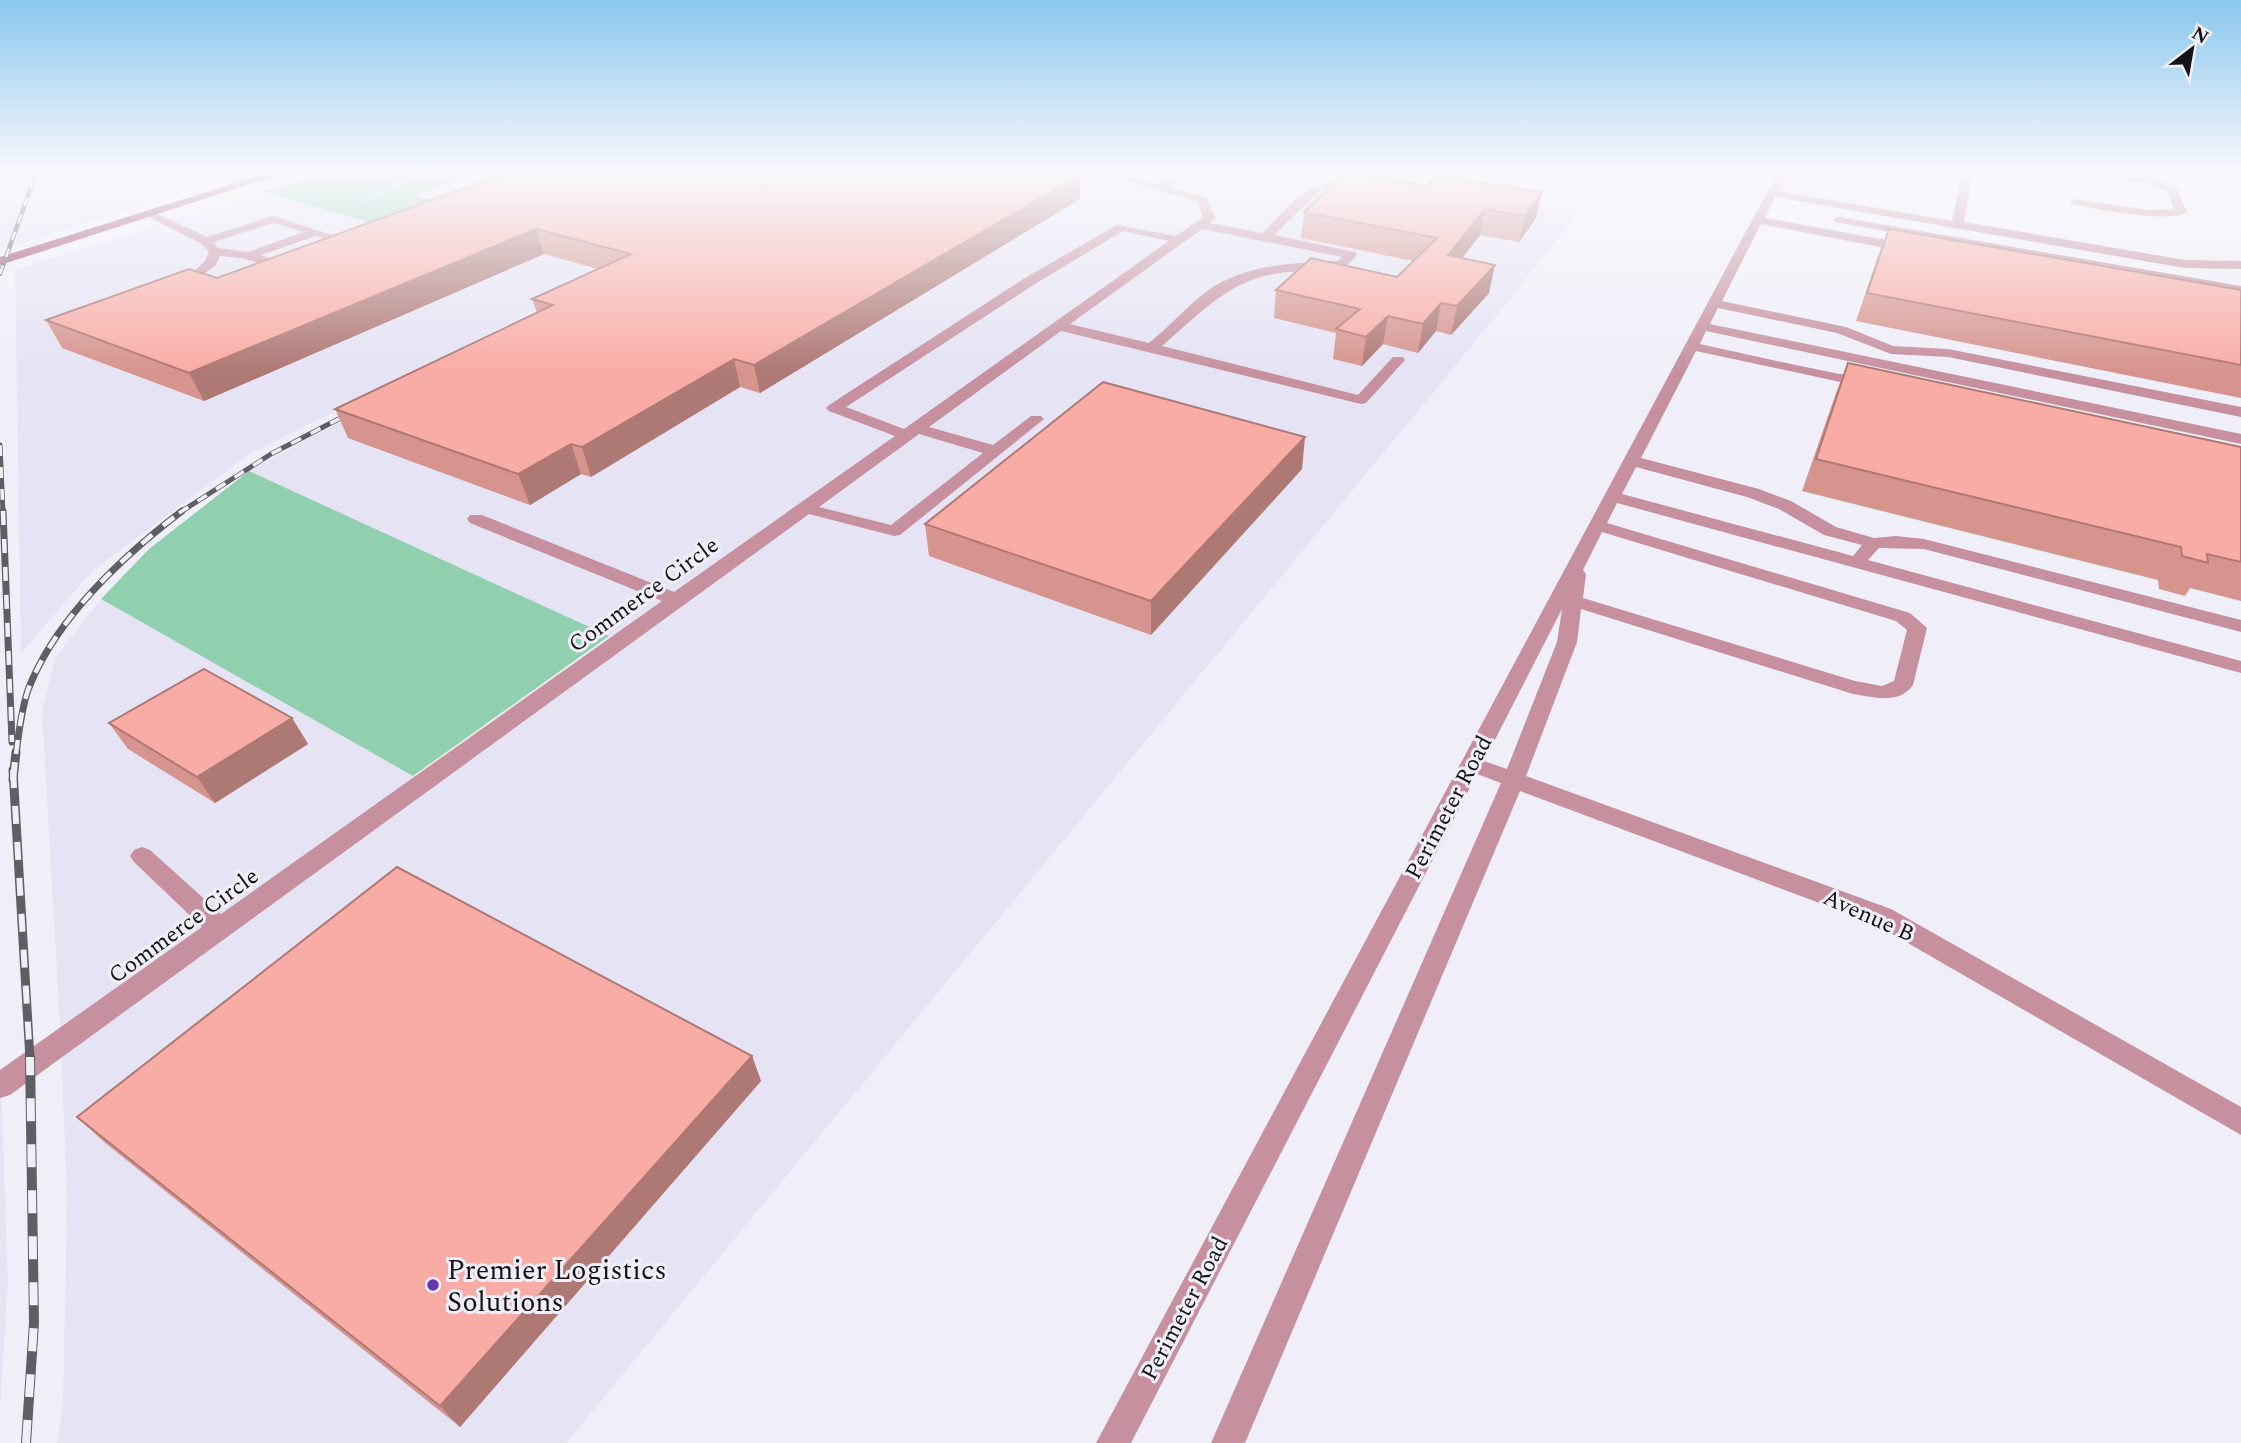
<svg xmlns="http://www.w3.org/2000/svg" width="2241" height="1443" font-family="Spectral,serif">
<rect width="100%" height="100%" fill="#f0eff9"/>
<g fill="#e5e3f4">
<path d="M 0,170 L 257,170 L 0,250 Z"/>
<path d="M 484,170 L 834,170 L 594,279 L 428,366 L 251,453 L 93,570 L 21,653 L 15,270 L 263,192 L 397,230 L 458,207 L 414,195 Z"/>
<path d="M 870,170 L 1352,170 L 1580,210 L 1502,309 L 566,1443 L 57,1443 L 63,1407 L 67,1199 L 61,1042 L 42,711 L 56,657 L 101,599 L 424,782 L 619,641 L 249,471 L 336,424 Z"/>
<path d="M 0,1054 L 8,1281 L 0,1410 Z"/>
</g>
<g fill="#91d0ae">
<path d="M 328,170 L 484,170 L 416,195 L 459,208 L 397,230 L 263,192 Z"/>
<path d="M 249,471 L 609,636 L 413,776 L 101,599 L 149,549 Z"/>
</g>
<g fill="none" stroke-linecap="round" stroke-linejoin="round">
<path stroke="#a0e1f8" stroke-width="5" d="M 366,200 L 426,170"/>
<g fill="#c6909f" fill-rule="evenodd">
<path d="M 1091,170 L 1109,170 L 1158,184 L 1183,170 L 1196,170 L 1168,187 L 1207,198 L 1215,218 L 1209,223 L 1262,233 C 1302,195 1306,174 1365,188 L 1367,190 L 1361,193 L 1332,188 L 1320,191 L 1274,235 L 1355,252 L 1357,255 L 1345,268 C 1324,272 1302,270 1280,273 C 1228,280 1200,314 1162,346 L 1358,395 L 1393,357 L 1403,357 L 1405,360 L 1366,403 L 1361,404 L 1061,331 L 929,427 L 993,445 L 1031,416 L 1041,416 L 1044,419 L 900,535 L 894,536 L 809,514 L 10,1095 L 0,1098 L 0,1070 L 202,927 L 134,862 L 130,856 L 134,850 L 142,847 L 150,850 L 221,914 L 662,601 L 470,523 L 467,519 L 470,515 L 482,515 L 674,592 L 895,436 L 829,411 L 826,408 L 829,405 L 1025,278 L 1117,225 L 1176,236 L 1203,217 L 1198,202 ZM 1202,229 L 1342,257 L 1338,261 C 1292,263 1244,264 1206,292 C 1186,307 1169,327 1149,343 L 1070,324 ZM 1123,231 L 1169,241 L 904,429 L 846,407 L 1035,284 ZM 919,434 L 983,453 L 891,525 L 819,507 Z"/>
<path d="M 1779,170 L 1789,170 L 1779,191 L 1952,221 L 1963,170 L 1973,170 L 1964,222 L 2185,260 L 2241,261 L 2241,269 L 2185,268 L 1775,197 L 1765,218 L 1880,239 L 1895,239 L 1903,234 L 1835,222 L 1835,218 L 1839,217 L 2241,286 L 2241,294 L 1917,237 L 1901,245 L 1880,247 L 1761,224 L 1722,301 L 1846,327 L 1893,346 L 1948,349 L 2241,407 L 2241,417 L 1948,357 L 1891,354 L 1837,333 L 1718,308 L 1710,324 L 2241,434 L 2241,444 L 1706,331 L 1700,344 C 1746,354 1793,365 1840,374 C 1852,376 1867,369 1876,377 L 1869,381 L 1845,383 L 1696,351 L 1641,458 L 1759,489 L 1791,501 L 1836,527 L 1874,538 L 1896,536 L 1924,539 L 2241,620 L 2241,632 L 1924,549 L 1879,548 L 1868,560 L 2241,661 L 2241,673 L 1617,503 L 1607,523 L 1910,613 L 1927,628 L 1913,685 C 1899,705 1873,697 1853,694 L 1581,609 L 1577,642 L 1526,776 L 1891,909 L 2241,1107 L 2241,1135 L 1873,923 L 1520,791 L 1245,1443 L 1211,1443 L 1501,783 L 1477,774 L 1131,1443 L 1096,1443 ZM 1636,467 L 1747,497 L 1779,509 L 1824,535 L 1862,545 L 1853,556 L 1622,494 ZM 1602,532 L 1896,621 L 1907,630 L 1894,681 L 1882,686 L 1855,681 L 1583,598 L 1586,574 L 1583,570 ZM 1562,609 L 1557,642 L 1507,769 L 1484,761 Z"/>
<path d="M 1980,170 C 2045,170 2116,162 2177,188 L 2187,212 C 2170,224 2098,209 2075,205 L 2069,202 L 2075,199 L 2149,210 L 2174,209 L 2168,192 L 2145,182 L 1985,173 Z"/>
<path d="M 151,211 L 207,237 L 273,216 L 348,240 L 342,244 L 316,236 L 261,255 L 288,266 L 273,273 L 267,269 L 270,266 L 241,258 L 220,256 L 215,266 L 193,282 L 187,278 L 205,261 L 209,252 L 202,244 L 147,216 L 147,212 ZM 273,223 L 304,232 L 248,252 L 218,248 L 214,242 Z"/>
</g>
<path fill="#993c5e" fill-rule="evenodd" d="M 277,170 L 294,170 L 0,265 L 0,257 Z"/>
<g stroke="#5e5e63" stroke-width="4.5">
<path id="rail-far4" d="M 0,274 L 37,170"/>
</g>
<g stroke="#5e5e63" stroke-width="5">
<g id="rail-far3">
<path d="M 0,445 L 3,513"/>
<path d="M 179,513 L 271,454 L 356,410"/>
</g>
</g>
<g stroke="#5e5e63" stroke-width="7">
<g id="rail-far2">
<path d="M 3,511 L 12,742"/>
<path d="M 16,754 C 19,732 21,711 28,690 C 55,619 123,556 182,511"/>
</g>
</g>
<g stroke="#5e5e63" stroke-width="9">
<g id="rail-far1">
<path d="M 13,770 L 30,1059"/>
<path d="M 13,780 L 16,752"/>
</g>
</g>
<g stroke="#5e5e63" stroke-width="10">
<path id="rail" d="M 26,1443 L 34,1323 L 30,1057"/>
</g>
<use href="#rail-far4" stroke="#f0eff9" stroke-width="2.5" stroke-dasharray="9" stroke-linecap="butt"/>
<use href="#rail-far3" stroke="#f0eff9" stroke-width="3.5" stroke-dasharray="11" stroke-linecap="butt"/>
<use href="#rail-far2" stroke="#f0eff9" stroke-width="4.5" stroke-dasharray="14" stroke-linecap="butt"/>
<use href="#rail-far1" stroke="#f0eff9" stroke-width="6" stroke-dasharray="18" stroke-linecap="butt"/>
<use href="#rail" stroke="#f0eff9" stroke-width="8" stroke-dasharray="23" stroke-linecap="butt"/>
</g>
<g fill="#d6948e">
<path d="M 514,170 L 1080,175 L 1080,199 L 760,393 L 740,387 L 591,477 L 581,474 L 530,505 L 348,438 L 335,409 L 537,313 L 532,299 L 598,269 L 544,254 L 204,401 L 62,348 L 46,320 L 217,278 Z"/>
<path d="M 1427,186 L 1542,192 L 1536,218 L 1519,242 L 1480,235 L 1462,258 L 1489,293 L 1451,335 L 1436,331 L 1418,353 L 1383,344 L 1362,366 L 1333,359 L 1336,333 L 1274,318 L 1276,290 L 1397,277 L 1413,261 L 1301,238 L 1304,212 Z"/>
<path d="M 1889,229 L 2241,290 L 2241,398 L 1856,321 L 1878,256 Z"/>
<path d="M 1848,363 L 2241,447 L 2241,601 L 2190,588 L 2185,596 L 2159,589 L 2158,580 L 1802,491 L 1836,393 Z"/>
<path d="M 1302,469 L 1151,635 L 929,556 L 925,524 Z"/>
<path d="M 292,718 L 308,744 L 215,803 L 128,749 L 109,723 Z"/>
<path d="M 752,1056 L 761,1081 L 460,1427 L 104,1142 L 77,1117 Z"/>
</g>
<g fill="#ae7874">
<path d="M 1080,175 L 1080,199 L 760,393 L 754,365 Z"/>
<path d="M 1542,192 L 1536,218 L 1519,242 L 1525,216 Z"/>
<path d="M 1485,209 L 1480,235 L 1443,283 L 1448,255 Z"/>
<path d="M 536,229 L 544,254 L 204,401 L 189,373 Z"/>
<path d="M 1495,265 L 1489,293 L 1451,335 L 1457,306 Z"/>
<path d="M 1441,303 L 1436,331 L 1418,353 L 1423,324 Z"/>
<path d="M 1388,316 L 1383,344 L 1362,366 L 1366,337 Z"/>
<path d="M 734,359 L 740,387 L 591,477 L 582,447 Z"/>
<path d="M 1305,437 L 1302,469 L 1151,635 L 1151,601 Z"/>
<path d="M 571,444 L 581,474 L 530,505 L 518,474 Z"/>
<path d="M 292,718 L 308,744 L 215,803 L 197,777 Z"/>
<path d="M 752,1056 L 761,1081 L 460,1427 L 440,1406 Z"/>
</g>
<g fill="#f9aca5" stroke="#ae7874" stroke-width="2">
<path d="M 514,170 L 1055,170 L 1080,175 L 754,365 L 734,359 L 582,447 L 571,444 L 518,474 L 335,409 L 553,305 L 532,299 L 631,254 L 536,229 L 189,373 L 46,320 L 189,269 L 217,278 Z"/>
<path d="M 1346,172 L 1427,186 L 1437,176 L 1542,192 L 1525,216 L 1485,209 L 1448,255 L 1495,265 L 1457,306 L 1441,303 L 1423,324 L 1388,316 L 1366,337 L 1336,329 L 1360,309 L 1276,290 L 1311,258 L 1397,277 L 1437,238 L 1304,212 Z"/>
<path d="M 1889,229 L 2241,290 L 2241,365 L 1867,293 Z"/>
<path d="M 1848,363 L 2241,447 L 2241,562 L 2207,554 L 2208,563 L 2182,556 L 2181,547 L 1816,459 Z"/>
<path d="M 1103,382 L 1305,437 L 1151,601 L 925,524 Z"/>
<path d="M 204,669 L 292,718 L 197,777 L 109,723 Z"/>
<path d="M 397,867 L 752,1056 L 440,1406 L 77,1117 Z"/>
</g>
<linearGradient id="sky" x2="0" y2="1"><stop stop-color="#8bc6ee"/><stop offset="0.46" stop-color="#f8f8fc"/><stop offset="1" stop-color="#f8f8fc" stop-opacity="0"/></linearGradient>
<rect width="2241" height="372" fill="url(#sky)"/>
<circle fill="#6637ae" stroke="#f0eff9" stroke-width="2.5" cx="433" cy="1285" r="7"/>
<g text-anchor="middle" stroke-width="6" stroke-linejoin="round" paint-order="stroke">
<g font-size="23" fill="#131316" stroke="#f0eff9">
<text transform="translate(643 594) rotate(-36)" y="8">Commerce Circle</text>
<text transform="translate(1448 807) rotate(-62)" y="8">Perimeter Road</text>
<text transform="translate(1869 915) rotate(24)" y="8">Avenue B</text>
<text transform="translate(183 925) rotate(-36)" y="8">Commerce Circle</text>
<text transform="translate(1184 1308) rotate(-62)" y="8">Perimeter Road</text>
</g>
<g font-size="28" fill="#131316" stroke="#f0eff9" text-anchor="start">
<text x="447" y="1279">Premier Logistics<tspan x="447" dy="32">Solutions</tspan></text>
</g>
</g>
<g transform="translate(2192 49) rotate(31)" stroke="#f0eff9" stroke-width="5" paint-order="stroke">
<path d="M0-5L12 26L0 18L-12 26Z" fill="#131316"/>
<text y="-10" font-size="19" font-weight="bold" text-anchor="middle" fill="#131316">N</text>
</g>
</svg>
